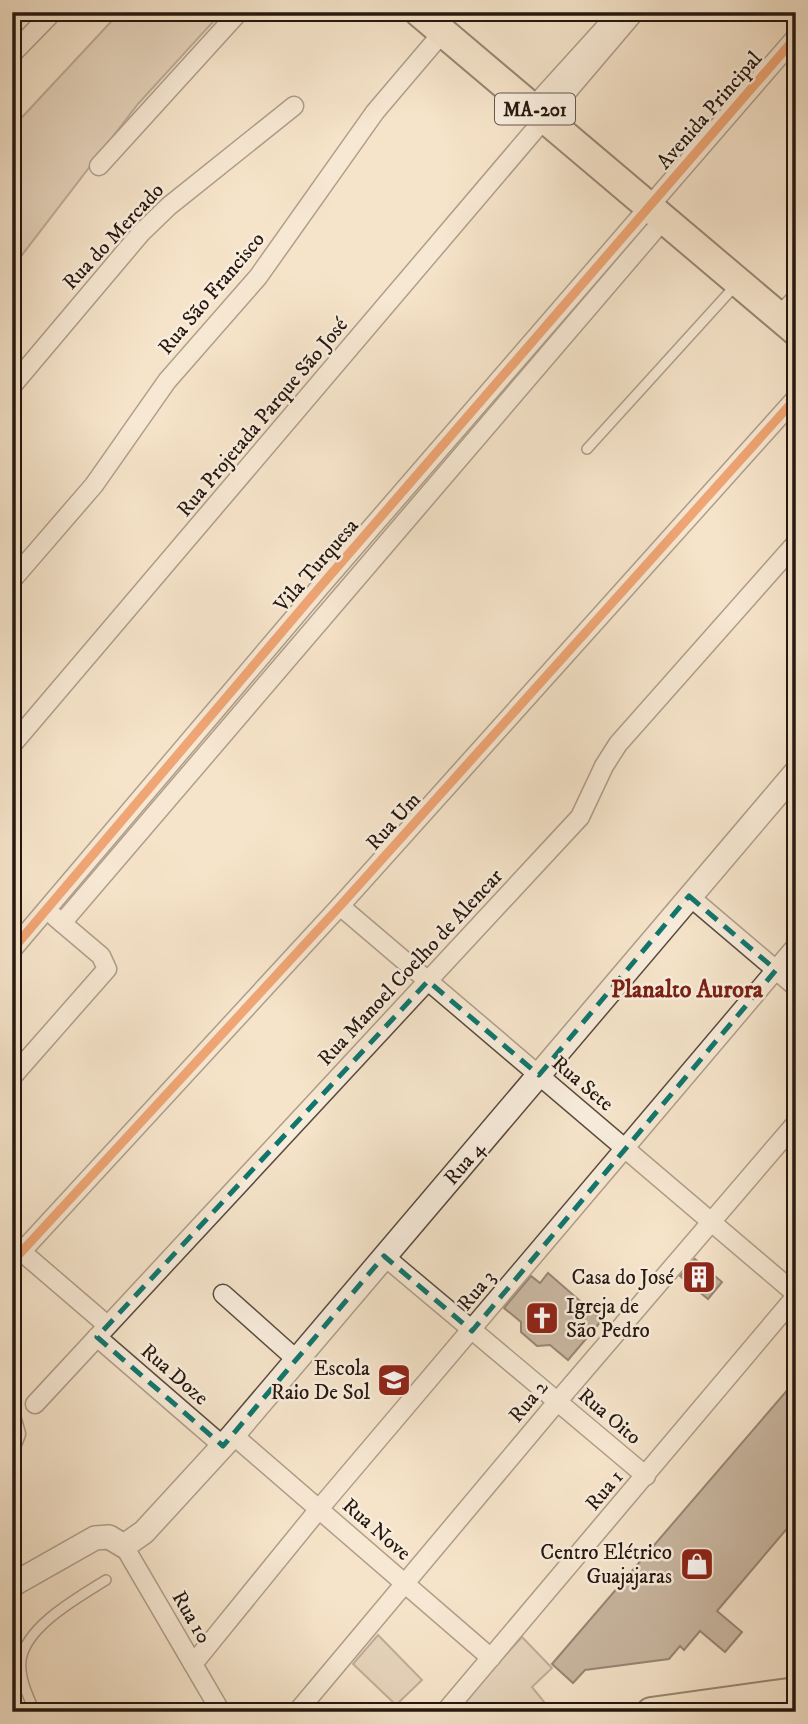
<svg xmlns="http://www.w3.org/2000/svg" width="808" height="1724" font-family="'IM FELL DW Pica',serif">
<rect width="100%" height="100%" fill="#f5e4ca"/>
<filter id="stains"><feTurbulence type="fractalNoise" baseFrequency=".00286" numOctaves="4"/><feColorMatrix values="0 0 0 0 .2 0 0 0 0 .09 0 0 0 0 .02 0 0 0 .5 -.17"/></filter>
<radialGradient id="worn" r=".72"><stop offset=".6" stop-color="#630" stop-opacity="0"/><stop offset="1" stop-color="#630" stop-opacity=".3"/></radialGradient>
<g fill="#d2c1aa" stroke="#7c6c5c" stroke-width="2">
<path d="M 120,12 L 222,12 L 138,104 L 12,268 L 12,128 Z"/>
<path d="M 378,1635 L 422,1680 L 396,1705 L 353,1664 Z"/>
<path d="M 522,1637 L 552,1668 L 532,1687 L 549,1708 L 529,1712 L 453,1712 Z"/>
</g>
<g fill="#928270" stroke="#26170f" stroke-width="2">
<path d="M 695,1259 L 722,1282 L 708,1299 L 680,1276 Z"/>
<path d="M 548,1273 L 602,1320 L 568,1360 L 550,1345 L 537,1346 L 521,1332 L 521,1322 L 504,1308 L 531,1276 L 540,1283 Z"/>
<path d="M 796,1380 L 796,1518 L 717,1611 L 742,1632 L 725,1652 L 700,1631 L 684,1650 L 680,1646 L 669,1659 L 585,1670 L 573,1683 L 552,1664 Z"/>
</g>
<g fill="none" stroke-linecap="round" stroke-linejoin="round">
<g stroke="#5a4a3e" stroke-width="12">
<g id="service">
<path d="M 779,310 L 796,292"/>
<path d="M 587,449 L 735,286"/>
<path d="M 35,1712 C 28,1696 19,1678 21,1660 C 26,1626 79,1597 106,1580"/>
<path d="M 187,1712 L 219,1710"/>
</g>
</g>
<g stroke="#5a4a3e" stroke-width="21">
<g id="minor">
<path d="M 12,54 L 53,12"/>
<path d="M 533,107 L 619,12"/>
<path d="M 99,166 L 239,12"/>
<path d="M 12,386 L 141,233 L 169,206 L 294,106"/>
<path d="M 12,580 L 94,485 L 167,381 L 258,277 L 375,112 L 443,32"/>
<path d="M 12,745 L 635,12"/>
<path d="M 689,896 L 796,987"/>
<path d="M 340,906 L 796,1294"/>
<path d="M 62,923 L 664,219"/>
<path d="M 12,950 L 320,587 L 796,37"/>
<path d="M 12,1077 L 107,969 L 101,956 L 55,917"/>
<path d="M 22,1252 L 107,1325"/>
<path d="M 384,1256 L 646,1476"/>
<path d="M 12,1262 L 340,906 L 796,398"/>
<path d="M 223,1294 L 297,1360"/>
<path d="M 97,1337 L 223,1446"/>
<path d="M 35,1404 L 580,817 L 604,766 L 618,744 L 796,543"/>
<path d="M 12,1420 L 16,1434 L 12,1444"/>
<path d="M 233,1435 L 491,1658"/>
<path d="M 124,1546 L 221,1712"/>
<path d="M 193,1664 L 319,1509 L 796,946"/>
<path d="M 297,1712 L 557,1402 L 796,1123"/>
<path d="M 445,1712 L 796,1296"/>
</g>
</g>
<g stroke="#5a4a3e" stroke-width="26">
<path id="tertiary" d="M 12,1585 L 95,1538 L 109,1537 L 124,1546 L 144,1532 L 233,1435 L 796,772"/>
</g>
<g stroke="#26170f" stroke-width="32">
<g id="primary">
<path d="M 419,12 L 796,331"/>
<path d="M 651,1712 L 796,1692"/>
</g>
</g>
<use href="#service" stroke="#f8eddd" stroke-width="9"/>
<use href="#minor" stroke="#f8eddd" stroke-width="18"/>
<use href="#tertiary" stroke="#f8eddd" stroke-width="23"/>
<use href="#primary" stroke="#f5e4ca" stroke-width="28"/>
<g stroke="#f8eddd" stroke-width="13">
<g id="cycleway">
<path d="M 12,950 L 320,587 L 796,37"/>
<path d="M 12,1262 L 340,906 L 796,398"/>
</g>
</g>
<use href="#cycleway" stroke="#e8590c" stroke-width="9"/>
</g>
<path d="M0 0H808V1724H0ZM 689,896 L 776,970 L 472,1331 L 384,1256 L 223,1446 L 97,1337 L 428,981 L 539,1075 Z" fill="#f5e4ca" fill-opacity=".55" fill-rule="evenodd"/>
<path fill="none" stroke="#0f766e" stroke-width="5" stroke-dasharray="14 9" stroke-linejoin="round" d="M 689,896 L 776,970 L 472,1331 L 384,1256 L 223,1446 L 97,1337 L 428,981 L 539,1075 Z"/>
<defs>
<g id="building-square" transform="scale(1.75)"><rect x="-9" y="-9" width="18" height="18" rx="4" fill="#8f2418" stroke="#f8eddd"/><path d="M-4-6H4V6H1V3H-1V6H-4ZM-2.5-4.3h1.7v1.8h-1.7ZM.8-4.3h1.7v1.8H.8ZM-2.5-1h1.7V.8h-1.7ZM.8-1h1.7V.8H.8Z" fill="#fff"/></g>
<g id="church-square" transform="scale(1.75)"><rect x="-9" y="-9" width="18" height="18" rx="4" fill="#8f2418" stroke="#f8eddd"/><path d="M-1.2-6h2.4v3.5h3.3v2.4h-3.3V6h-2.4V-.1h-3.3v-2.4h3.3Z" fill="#fff"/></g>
<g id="school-square" transform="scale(1.75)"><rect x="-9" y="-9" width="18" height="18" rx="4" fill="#8f2418" stroke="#f8eddd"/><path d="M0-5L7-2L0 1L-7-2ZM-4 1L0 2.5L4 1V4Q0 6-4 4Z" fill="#fff"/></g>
<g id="shop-square" transform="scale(1.75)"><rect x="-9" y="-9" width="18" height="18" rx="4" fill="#8f2418" stroke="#f8eddd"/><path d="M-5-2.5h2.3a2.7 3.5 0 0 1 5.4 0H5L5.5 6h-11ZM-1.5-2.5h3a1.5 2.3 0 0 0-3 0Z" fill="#fff"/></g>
</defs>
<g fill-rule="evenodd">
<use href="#building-square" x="699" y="1277"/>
<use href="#church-square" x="542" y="1318"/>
<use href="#school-square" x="394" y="1380"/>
<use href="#shop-square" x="697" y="1564"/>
</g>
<g text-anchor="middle" stroke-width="5" stroke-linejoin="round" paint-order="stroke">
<rect fill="#f8eddd" stroke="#65574d" stroke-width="2" x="495" y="93.5" width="80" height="31" rx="5"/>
<g font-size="19" font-weight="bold" fill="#26170f">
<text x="535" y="116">MA-201</text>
</g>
<g font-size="21" fill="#26170f" stroke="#f8eddd">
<text transform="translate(709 110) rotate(-49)" y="7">Avenida Principal</text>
<text transform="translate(113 236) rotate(-47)" y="7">Rua do Mercado</text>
<text transform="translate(211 293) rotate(-50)" y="7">Rua São Francisco</text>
<text transform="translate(262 417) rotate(-50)" y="7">Rua Projetada Parque São José</text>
<text transform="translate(316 565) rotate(-49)" y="7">Vila Turquesa</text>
<text transform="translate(393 821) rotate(-48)" y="7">Rua Um</text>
<text transform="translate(410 967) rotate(-47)" y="7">Rua Manoel Coelho de Alencar</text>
<text transform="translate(583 1083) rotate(40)" y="7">Rua Sete</text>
<text transform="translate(464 1163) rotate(-49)" y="7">Rua 4</text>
<text transform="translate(476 1290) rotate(-50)" y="7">Rua 3</text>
<text transform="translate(175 1374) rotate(41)" y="7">Rua Doze</text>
<text transform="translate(528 1401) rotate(-50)" y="7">Rua 2</text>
<text transform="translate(610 1416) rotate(40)" y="7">Rua Oito</text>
<text transform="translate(604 1490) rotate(-50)" y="7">Rua 1</text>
<text transform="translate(377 1529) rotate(41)" y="7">Rua Nove</text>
<text transform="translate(192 1617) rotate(60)" y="7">Rua 10</text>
</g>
<g font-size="21" fill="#26170f" stroke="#f8eddd" text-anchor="end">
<text x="674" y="1284">Casa do José</text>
<text x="566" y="1313" text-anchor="start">Igreja de<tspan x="566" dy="24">São Pedro</tspan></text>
<text x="370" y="1375">Escola<tspan x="370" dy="24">Raio De Sol</tspan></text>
<text x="672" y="1559">Centro Elétrico<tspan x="672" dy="24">Guajajaras</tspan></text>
</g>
<g font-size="24" font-weight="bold" fill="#7a1f14" stroke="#f8eddd">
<text x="687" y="997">Planalto Aurora</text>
</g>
</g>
<rect width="808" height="1724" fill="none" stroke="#f5e4ca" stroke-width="42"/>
<rect x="14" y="14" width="780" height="1696" fill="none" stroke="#26170f" stroke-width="3.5"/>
<rect x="21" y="21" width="766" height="1682" fill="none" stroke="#26170f" stroke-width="2"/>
<rect width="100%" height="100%" filter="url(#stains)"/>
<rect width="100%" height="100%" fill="url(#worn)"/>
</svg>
